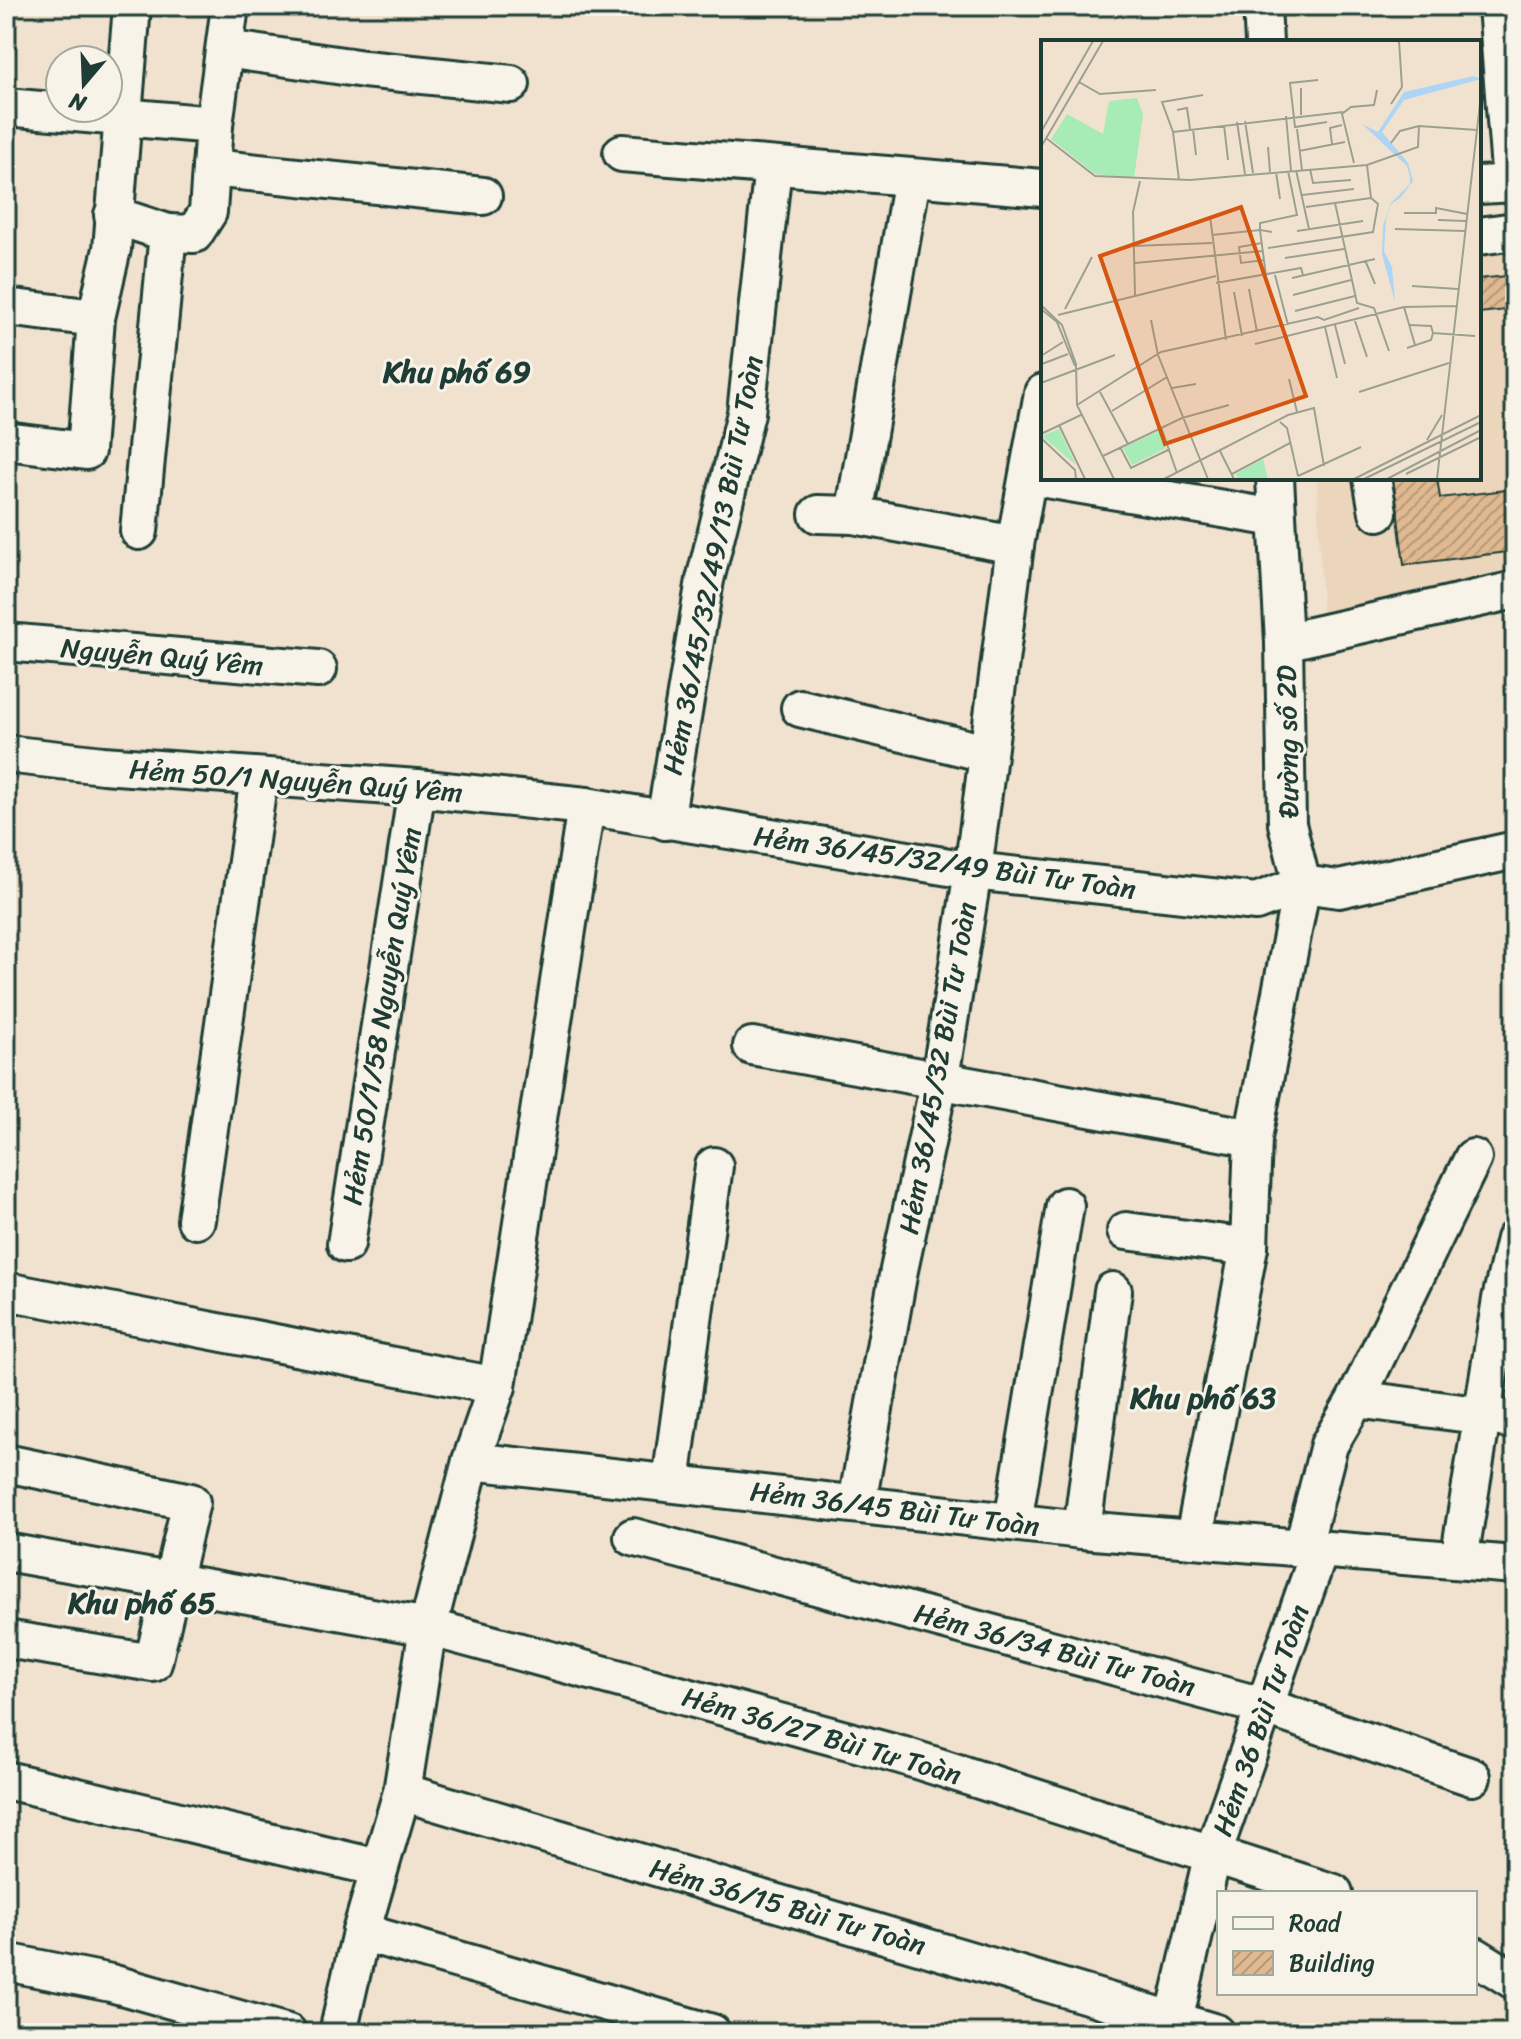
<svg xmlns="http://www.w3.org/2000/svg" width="1521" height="2039" font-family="Sriracha,sans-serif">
<defs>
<pattern id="building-hatch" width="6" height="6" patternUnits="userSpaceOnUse" patternTransform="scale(2)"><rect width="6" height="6" fill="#e0b991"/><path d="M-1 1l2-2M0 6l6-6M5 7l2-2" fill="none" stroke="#b59877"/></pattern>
</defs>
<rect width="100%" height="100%" fill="#f0e2ce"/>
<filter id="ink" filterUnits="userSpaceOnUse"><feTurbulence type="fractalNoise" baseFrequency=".0125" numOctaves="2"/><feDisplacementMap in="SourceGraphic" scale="16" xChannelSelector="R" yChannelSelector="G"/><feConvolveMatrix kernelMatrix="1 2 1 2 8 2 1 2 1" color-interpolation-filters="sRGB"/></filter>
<g filter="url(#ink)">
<path fill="#ebd6bc" d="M 1515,216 L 1515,568 L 1322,613 L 1317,478 L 1479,478 L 1479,221 Z"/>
<g fill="url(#building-hatch)" stroke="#1f3d34" stroke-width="2">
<path d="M 1515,275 L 1515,309 L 1479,313 L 1479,279 Z"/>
<path d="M 1393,478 L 1437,478 L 1440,498 L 1515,489 L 1515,551 L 1404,565 Z"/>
</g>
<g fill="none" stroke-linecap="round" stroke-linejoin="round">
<g stroke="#1f3d34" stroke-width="42">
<g id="minor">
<path d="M 1262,6 L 1264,42"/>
<path d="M 1497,6 L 1511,183"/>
<path d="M 225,49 L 364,69 L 511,84"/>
<path d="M 6,107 L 214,125"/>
<path d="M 622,153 L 1043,188"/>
<path d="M 211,168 L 483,196"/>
<path d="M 1479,185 L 1515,183"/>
<path d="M 113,215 L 168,233 L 139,531"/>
<path d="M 168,233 L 194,234 L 208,212 L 214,125 L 230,6"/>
<path d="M 1479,236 L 1515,231"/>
<path d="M 6,307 L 96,318"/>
<path d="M 6,441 L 86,451 L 96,318 L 112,249 L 132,6"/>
<path d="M 1029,476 L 1276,518"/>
<path d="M 1372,478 L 1378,512"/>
<path d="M 818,514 L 854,515 L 1015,545"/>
<path d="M 854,515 L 912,178"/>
<path d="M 6,642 L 318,669"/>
<path d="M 1284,642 L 1515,590"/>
<path d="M 800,708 L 986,753"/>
<path d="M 6,754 L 103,765 L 417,788 L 586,806 L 973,871 L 1256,902 L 1302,884 L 1339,889 L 1515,850"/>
<path d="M 665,821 L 705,580 L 746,413 L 773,166"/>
<path d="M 752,1046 L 1253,1138"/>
<path d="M 196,1220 L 259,777"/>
<path d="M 1126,1231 L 1249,1247"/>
<path d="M 346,1244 L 417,788"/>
<path d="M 6,1291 L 497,1386"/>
<path d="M 1356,1399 L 1515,1420"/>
<path d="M 471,1461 L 1082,1530 L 1515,1565"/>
<path d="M 6,1463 L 191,1502 L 153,1663 L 6,1639"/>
<path d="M 671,1482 L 714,1166"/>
<path d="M 857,1503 L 899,1270 L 940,1078 L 973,871 L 1015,545 L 1043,393"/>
<path d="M 1013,1522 L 1065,1206"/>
<path d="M 1082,1530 L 1113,1291"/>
<path d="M 633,1537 L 1266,1707 L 1472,1777"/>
<path d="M 1194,1538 L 1249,1247 L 1253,1138 L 1302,884 L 1287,824 L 1284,642 L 1275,478"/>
<path d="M 1303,1547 L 1329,1445 L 1356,1399 L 1473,1158"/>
<path d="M 6,1552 L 428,1627 L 901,1755 L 1334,1893"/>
<path d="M 1459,1560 L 1501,1299 L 1515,1239"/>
<path d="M 6,1780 L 379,1868"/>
<path d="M 402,1792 L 1216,2033"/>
<path d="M 361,1932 L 712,2033"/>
<path d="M 1475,1956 L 1515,1981"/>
<path d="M 6,1962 L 111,1983 L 288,2033"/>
<path d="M 338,2033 L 361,1932 L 402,1792 L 428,1627 L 471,1461 L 497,1386 L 586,806"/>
<path d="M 1171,2033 L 1213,1853 L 1320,1549"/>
</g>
</g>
<use href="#minor" stroke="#f7f3e8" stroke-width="36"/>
</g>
</g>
<g text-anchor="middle" stroke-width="6" stroke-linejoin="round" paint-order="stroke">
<g font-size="28" fill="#1f3d34" stroke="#f7f3e8">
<text transform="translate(712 565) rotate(-79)" y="10">Hẻm 36/45/32/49/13 Bùi Tư Toàn</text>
<text transform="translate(162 656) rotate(5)" y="10">Nguyễn Quý Yêm</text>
<text transform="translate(1287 742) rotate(-91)" y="10">Đường số 2D</text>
<text transform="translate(296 780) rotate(4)" y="10">Hẻm 50/1 Nguyễn Quý Yêm</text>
<text transform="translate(945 862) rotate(8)" y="10">Hẻm 36/45/32/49 Bùi Tư Toàn</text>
<text transform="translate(381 1016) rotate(-81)" y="10">Hẻm 50/1/58 Nguyễn Quý Yêm</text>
<text transform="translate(937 1068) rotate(-80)" y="10">Hẻm 36/45/32 Bùi Tư Toàn</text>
<text transform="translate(895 1508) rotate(7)" y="10">Hẻm 36/45 Bùi Tư Toàn</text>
<text transform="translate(1055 1649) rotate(15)" y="10">Hẻm 36/34 Bùi Tư Toàn</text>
<text transform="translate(1260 1720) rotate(-71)" y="10">Hẻm 36 Bùi Tư Toàn</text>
<text transform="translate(822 1735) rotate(16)" y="10">Hẻm 36/27 Bùi Tư Toàn</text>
<text transform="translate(788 1906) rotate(16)" y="10">Hẻm 36/15 Bùi Tư Toàn</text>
</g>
<g font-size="30" font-weight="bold" fill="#1f3d34" stroke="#f7f3e8">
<text x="457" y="382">Khu phố 69</text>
<text x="1203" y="1408">Khu phố 63</text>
<text x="142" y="1613">Khu phố 65</text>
</g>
</g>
<g transform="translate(1041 40)">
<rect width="440" height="440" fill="#f0e2ce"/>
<path d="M 96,58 L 102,74 L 93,138 L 54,134 L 10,99 L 26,74 L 62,94 L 68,61 ZM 18,389 L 35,425 L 1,396 ZM 118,391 L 125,408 L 91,425 L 82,408 ZM 222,419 L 227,439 L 197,439 L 195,434 Z" fill="#a7ebb6"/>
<path d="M 433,36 L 440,39 L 363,60 L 341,92 L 367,123 L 372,141 L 360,157 L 349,165 L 345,179 L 343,211 L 351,227 L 354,262 L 341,214 L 342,186 L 349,164 L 369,144 L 369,137 L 366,126 L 321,84 L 337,92 L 363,52 Z" fill="#acd5f6"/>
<path fill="none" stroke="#9ca090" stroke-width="2" d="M 277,40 L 249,43 L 254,87 L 286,82M 38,42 L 59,54 L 115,50M 260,48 L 260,75M 350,64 L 361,47 L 358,1M 136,70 L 146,68 L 149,89M 245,76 L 250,131M 204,81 L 212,133M 196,82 L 204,134M 183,85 L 187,120M 152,89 L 155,115M 256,89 L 261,130M 0,92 L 52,1M 132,92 L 302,72M 5,98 L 54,136 L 149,140 L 326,125 L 377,107 L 378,86M 350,103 L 359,91 L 378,86 L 436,90M 291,104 L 289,88 L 301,85M 0,107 L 62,1M 227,107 L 229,132M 258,111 L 304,102M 313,123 L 301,74 L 310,67 L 333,65 L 336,50M 269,129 L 272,143 L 310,140M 255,130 L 268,189M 235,132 L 239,159M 138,140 L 132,92 L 121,62 L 162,55M 261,155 L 313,149M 294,163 L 316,263 L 333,268 L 348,311M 265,167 L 330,158M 363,173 L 395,173 L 395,168 L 426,174M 169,176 L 185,300M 397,180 L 425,181M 354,189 L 424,191M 256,191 L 322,181M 231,192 L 219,190 L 219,183 L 256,175 L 247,131M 171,195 L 219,190 L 225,236M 221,203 L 198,207 L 200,223 L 223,220M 92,206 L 171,203M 227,208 L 332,192 L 337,164 L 330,158 L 326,125M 244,218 L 303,209M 324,220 L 334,244M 94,223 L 222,211M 234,235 L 247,285M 251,238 L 334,219M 175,243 L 260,228 L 262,235M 371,246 L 417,249M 208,249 L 216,292M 193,252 L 201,296M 94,255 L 92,172 L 99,141M 252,255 L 310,240M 0,265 L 21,285 L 35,324 L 36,365 L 73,439M 363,267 L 374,305M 0,269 L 16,282 L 34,326M 24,269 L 51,217M 254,271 L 314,256M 17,275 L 175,236M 110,280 L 117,315 L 167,439M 314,281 L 326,317M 294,285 L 304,324M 369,285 L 390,286 L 392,293M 284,287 L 296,338M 392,293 L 434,296M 214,304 L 363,267 L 415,266M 366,308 L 390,300 L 392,293M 0,316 L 22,302M 1,324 L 27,314M 248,339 L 256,372M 0,343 L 74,315M 131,348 L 155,344M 59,352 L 87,404M 318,352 L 408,323M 36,365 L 120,312 L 277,277 L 283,280 L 318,268M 71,371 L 126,337M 239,382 L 246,388 L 257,436M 18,385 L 44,439M 120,387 L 136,433M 0,394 L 40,375M 0,398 L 34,430 L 35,439M 386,400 L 401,375M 79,407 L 90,428 L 129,409M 179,411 L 193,439M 62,416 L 141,378 L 188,365M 191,434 L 249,403M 365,434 L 440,397M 257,436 L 320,407M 123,439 L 247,375 L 273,368 L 283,426M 313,439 L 440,375M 323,439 L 440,382M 346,439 L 440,390M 396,439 L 440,55"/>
<path fill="#d45610" fill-opacity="0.15" stroke="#d45610" stroke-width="4" d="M 200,167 L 265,356 L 124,404 L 59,216 Z"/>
<rect width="440" height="440" fill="none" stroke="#1f3d34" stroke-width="4"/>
</g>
<rect width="1521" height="2039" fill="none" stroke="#f7f3e8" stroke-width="32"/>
<rect x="16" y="16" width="1489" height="2007" fill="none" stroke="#1f3d34" stroke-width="3" filter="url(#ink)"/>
<rect x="1217" y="1891" width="260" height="104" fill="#f7f3e8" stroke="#a1aaa0" stroke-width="2"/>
<rect x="1233" y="1917" width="40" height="12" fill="#f7f3e8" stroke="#a1aaa0" stroke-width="2"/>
<text x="1289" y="1931" font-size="24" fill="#1f3d34">Road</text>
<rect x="1233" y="1951" width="40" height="24" fill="url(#building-hatch)" stroke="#a1aaa0" stroke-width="2"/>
<text x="1289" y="1971" font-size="24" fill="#1f3d34">Building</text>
<g transform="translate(84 84) rotate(199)"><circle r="38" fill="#f7f3e8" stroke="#a1aaa0" stroke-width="2"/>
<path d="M0-6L14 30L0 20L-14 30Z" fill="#1f3d34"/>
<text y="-12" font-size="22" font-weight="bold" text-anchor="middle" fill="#1f3d34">N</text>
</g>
</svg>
